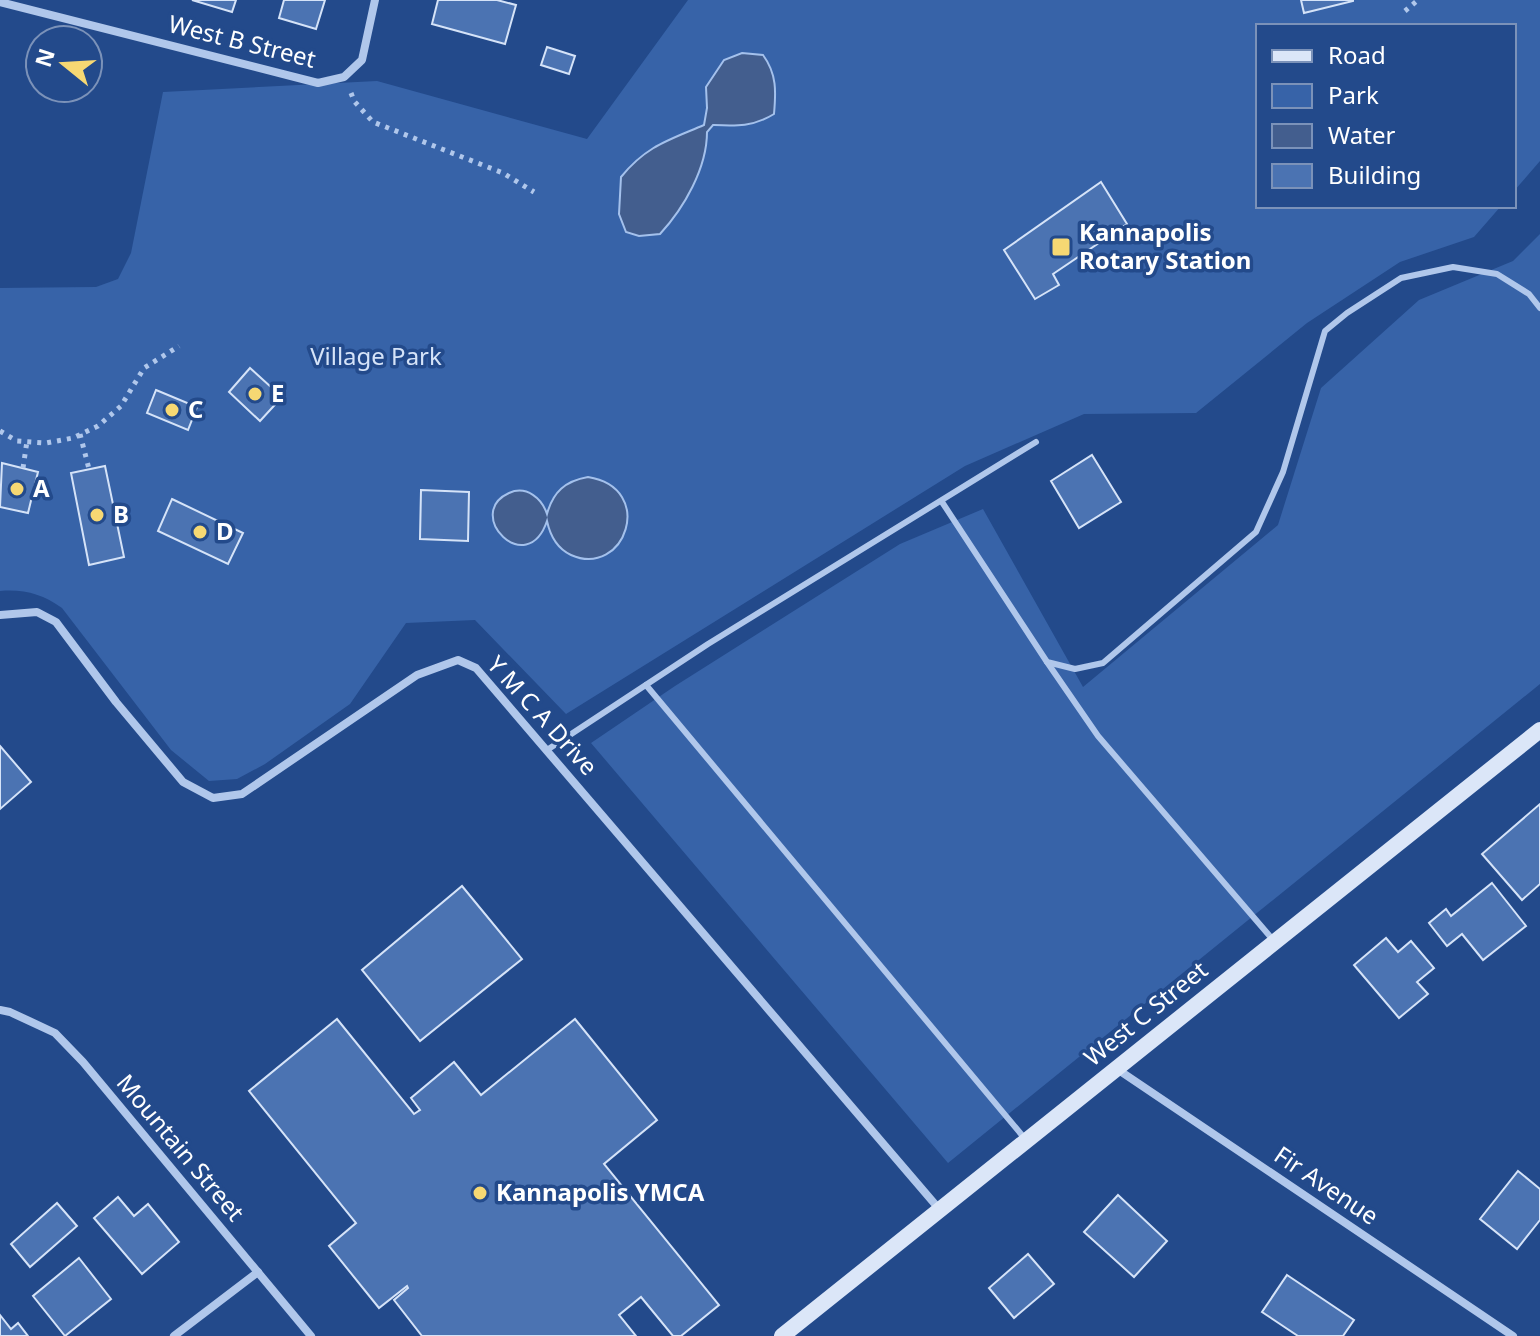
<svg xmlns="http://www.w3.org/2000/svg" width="1540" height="1336" font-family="'Noto Sans',sans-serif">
<rect width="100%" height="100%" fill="#234a8b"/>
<g fill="#3763a8">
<path d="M 688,0 L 1540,0 L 1540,161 L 1514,191 L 1514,26 L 1258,26 L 1258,206 L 1501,206 L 1474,237 L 1400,262 L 1307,323 L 1196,413 L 1084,414 L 965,466 L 566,714 L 475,620 L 406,623 L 350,704 L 265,764 L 237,779 L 209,781 L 171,750 L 62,608 C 42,594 24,589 0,591 L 0,288 L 96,287 L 118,279 L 131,253 L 163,92 L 377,81 L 587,139 Z"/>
<path d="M 1540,234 L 1540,684 L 948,1163 L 591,743 L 675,686 L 900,544 L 983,509 L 1083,687 L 1278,525 L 1321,388 L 1419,300 L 1513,261 Z"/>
</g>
<g fill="#435e8e" stroke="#a4c1ec" stroke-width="2">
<path d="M 742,53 L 763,55 C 777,74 776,92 774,114 C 753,127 736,126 713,125 L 707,132 C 707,168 684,208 660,234 L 639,236 L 626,232 L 619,214 L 621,177 C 646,146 669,140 704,125 L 707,108 L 706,87 L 724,60 Z"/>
<path d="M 588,477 C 657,488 625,579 571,555 C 556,548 550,535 547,521 C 527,580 463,514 509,493 C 527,485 542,499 547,514 C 553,492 565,481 588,477 Z"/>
</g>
<g fill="#4b73b2" stroke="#d5e3f8" stroke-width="2">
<path d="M 192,0 L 236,0 L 232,12 Z"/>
<path d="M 284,0 L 325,0 L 316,29 L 279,18 Z"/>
<path d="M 438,0 L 497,0 L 516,5 L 505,44 L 432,24 Z"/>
<path d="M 1301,0 L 1353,0 L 1353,1 L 1304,13 Z"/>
<path d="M 547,47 L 575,56 L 569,74 L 541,65 Z"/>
<path d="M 1101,182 L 1127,224 L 1053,274 L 1059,285 L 1035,299 L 1004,250 Z"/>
<path d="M 250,368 L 282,397 L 260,421 L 229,392 Z"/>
<path d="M 156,390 L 197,407 L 188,430 L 147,413 Z"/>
<path d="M 1092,455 L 1121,502 L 1079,528 L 1051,481 Z"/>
<path d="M 2,463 L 38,472 L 28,513 L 0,507 Z"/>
<path d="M 105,466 L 124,557 L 89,565 L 71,473 Z"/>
<path d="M 421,490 L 469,492 L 468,541 L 420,539 Z"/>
<path d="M 172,499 L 243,533 L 228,564 L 158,531 Z"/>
<path d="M 0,746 L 31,782 L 0,809 Z"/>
<path d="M 1540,804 L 1540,884 L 1522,900 L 1482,854 Z"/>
<path d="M 1492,883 L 1526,926 L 1483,960 L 1462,934 L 1447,946 L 1429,923 L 1446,909 L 1451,916 Z"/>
<path d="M 462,886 L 522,959 L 420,1041 L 362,970 Z"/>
<path d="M 1386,938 L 1398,952 L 1411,941 L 1434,968 L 1417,982 L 1428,994 L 1399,1018 L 1354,965 Z"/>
<path d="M 337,1019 L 414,1114 L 420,1110 L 411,1098 L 454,1062 L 481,1095 L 575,1019 L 657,1120 L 604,1164 L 719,1305 L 681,1336 L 673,1336 L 641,1297 L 619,1315 L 636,1336 L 422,1336 L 394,1300 L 408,1288 L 407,1286 L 379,1308 L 329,1246 L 356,1223 L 249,1091 Z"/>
<path d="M 1518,1171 L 1540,1189 L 1540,1220 L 1517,1249 L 1480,1219 Z"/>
<path d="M 1118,1195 L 1167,1241 L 1134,1277 L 1084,1232 Z"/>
<path d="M 118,1197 L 134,1216 L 148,1204 L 179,1242 L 142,1274 L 94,1218 Z"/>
<path d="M 57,1203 L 77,1226 L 30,1267 L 11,1244 Z"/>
<path d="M 1028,1254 L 1054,1284 L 1014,1318 L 989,1288 Z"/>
<path d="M 79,1258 L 111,1299 L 65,1336 L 33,1296 Z"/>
<path d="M 1287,1275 L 1354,1320 L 1343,1336 L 1298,1336 L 1262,1312 Z"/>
<path d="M 0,1315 L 11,1329 L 18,1323 L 28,1336 L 0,1336 Z"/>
</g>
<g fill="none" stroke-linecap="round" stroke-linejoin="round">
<g stroke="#b0c7eb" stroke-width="5" stroke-dasharray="4 6" stroke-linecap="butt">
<path d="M 1405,11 L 1418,0"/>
<path d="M 351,93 L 354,101 L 373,122 L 503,173 L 534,192"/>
<path d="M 0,431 L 17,441 L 46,443 L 73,438 L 98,426 L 121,406 L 144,368 L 179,346"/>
<path d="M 80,434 L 89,469"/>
<path d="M 23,468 L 27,441"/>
</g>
<g stroke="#b0c7eb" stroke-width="6">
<path d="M 942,502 L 1047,662 L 1075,669 L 1103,663 L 1256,532 L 1283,472 L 1325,331 L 1347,313 L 1401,278 L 1453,267 L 1497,274 L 1529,294 L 1540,308"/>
<path d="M 1047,662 L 1098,736 L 1274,941"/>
<path d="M 646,685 L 1026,1140"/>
<path d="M 547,750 L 708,644 L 1036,442"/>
</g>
<g stroke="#b0c7eb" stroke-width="8">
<path d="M 0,2 L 318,83 L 344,77 L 362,60 L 375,0"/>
<path d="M 0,615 L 37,612 L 56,622 L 116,702 L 183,782 L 213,798 L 242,794 L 417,675 L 458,660 L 476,668 L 940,1210"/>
<path d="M 0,1010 L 10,1012 L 55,1033 L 83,1062 L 311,1336"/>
<path d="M 1117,1069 L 1513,1336"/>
<path d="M 174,1336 L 258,1272"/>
</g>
<path stroke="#dbe6f8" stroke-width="16" d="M 782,1336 L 1540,730"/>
</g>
<g fill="#f6d873" stroke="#234a8b" stroke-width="3">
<rect x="1051" y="237" width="20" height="20" rx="4"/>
<circle cx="255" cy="394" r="8"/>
<circle cx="172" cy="410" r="8"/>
<circle cx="17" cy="489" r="8"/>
<circle cx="97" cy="515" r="8"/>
<circle cx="200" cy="532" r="8"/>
<circle cx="480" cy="1193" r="8"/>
</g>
<g text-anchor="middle" stroke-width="7" stroke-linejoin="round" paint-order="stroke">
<g font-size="24" fill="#fff" stroke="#234a8b">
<text transform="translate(242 42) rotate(14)" y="8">West B Street</text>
<text transform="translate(542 716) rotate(48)" y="8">Y M C A Drive</text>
<text transform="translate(1146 1014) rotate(-39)" y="8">West C Street</text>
<text transform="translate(180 1148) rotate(50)" y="8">Mountain Street</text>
<text transform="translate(1326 1186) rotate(34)" y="8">Fir Avenue</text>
</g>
<g font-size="24" font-weight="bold" fill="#fff" stroke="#234a8b" text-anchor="start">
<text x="1079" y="241">Kannapolis<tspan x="1079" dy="28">Rotary Station</tspan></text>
<text x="271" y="402">E</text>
<text x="188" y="418">C</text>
<text x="33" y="497">A</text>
<text x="113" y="523">B</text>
<text x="216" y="540">D</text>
<text x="496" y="1201">Kannapolis YMCA</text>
</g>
<g font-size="24" fill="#d5e3f8" stroke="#234a8b">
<text x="376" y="365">Village Park</text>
</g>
</g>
<rect x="1256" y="24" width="260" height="184" fill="#234a8b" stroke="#7b92b9" stroke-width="2"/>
<rect x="1272" y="50" width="40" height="12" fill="#dbe6f8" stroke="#7b92b9" stroke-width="2"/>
<text x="1328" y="64" font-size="24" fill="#ffffff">Road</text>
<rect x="1272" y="84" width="40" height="24" fill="#3763a8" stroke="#7b92b9" stroke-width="2"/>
<text x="1328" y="104" font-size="24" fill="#ffffff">Park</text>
<rect x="1272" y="124" width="40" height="24" fill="#435e8e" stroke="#7b92b9" stroke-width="2"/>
<text x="1328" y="144" font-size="24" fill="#ffffff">Water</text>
<rect x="1272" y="164" width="40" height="24" fill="#4b73b2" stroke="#7b92b9" stroke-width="2"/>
<text x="1328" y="184" font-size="24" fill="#ffffff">Building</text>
<g transform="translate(64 64) rotate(288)"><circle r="38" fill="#234a8b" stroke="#7b92b9" stroke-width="2"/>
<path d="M0-6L14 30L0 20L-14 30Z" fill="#f6d873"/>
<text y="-12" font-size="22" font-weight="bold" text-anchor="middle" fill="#ffffff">N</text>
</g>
</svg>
